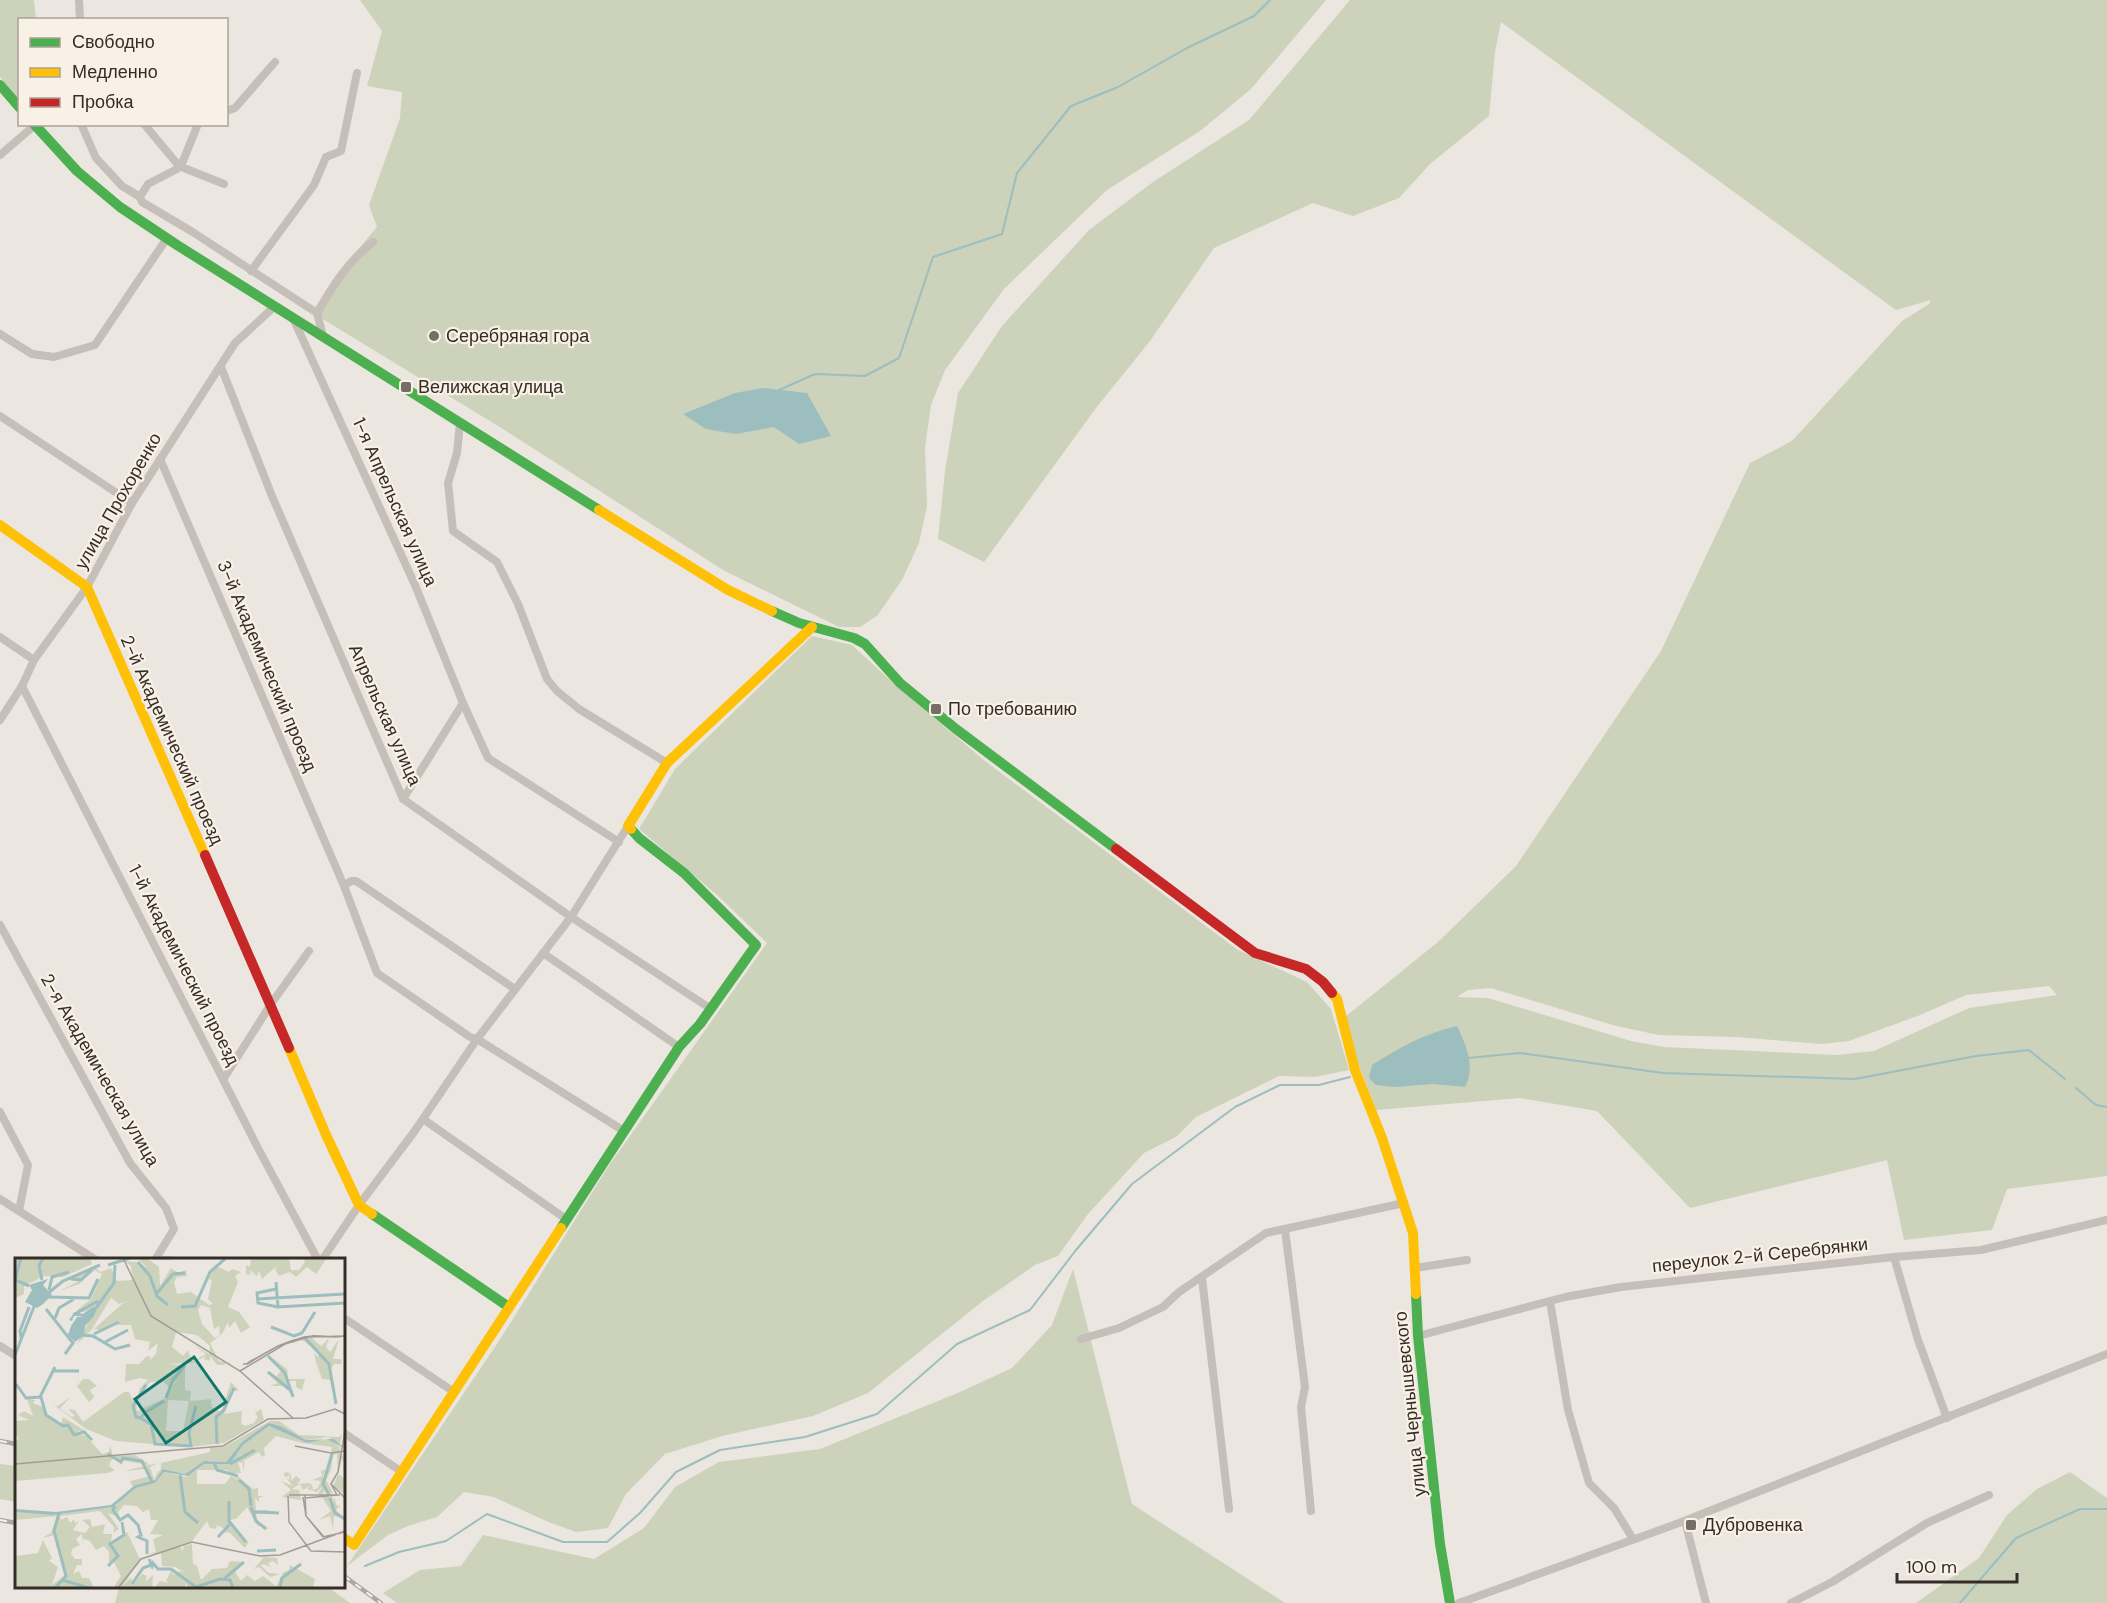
<svg xmlns="http://www.w3.org/2000/svg" width="2107" height="1603" font-family="'DM Sans',sans-serif">
<rect width="100%" height="100%" fill="#ece6e0"/>
<g fill="#cdd2ba" fill-rule="evenodd">
<path d="M 0,0 L 34,0 L 36,19 L 20,20 L 19,100 L 0,77 Z"/>
<path d="M 360,0 L 1326,0 L 1251,89 L 1200,131 L 1107,190 L 1004,289 L 945,370 L 931,405 L 925,448 L 927,506 L 919,543 L 902,580 L 877,616 L 860,627 L 839,627 L 723,570 L 503,429 L 326,321 L 311,314 L 345,265 L 377,227 L 369,205 L 400,118 L 402,92 L 367,86 L 382,31 Z"/>
<path d="M 1350,0 L 2107,0 L 2107,1176 L 2007,1189 L 1992,1230 L 1904,1240 L 1887,1160 L 1690,1208 L 1597,1111 L 1520,1098 L 1376,1110 L 1354,1052 L 1345,1017 L 1438,942 L 1516,866 L 1661,651 L 1750,463 L 1792,441 L 1902,321 L 1929,304 L 1931,300 L 1896,310 L 1501,22 L 1495,52 L 1489,116 L 1430,164 L 1399,198 L 1353,216 L 1313,203 L 1214,248 L 1150,341 L 1096,408 L 984,562 L 938,539 L 945,471 L 958,393 L 1002,326 L 1089,230 L 1153,182 L 1249,120 ZM 2049,986 L 2057,995 L 1969,1008 L 1874,1051 L 1837,1055 L 1664,1047 L 1631,1041 L 1488,998 L 1457,997 L 1468,990 L 1491,988 L 1616,1026 L 1659,1035 L 1737,1037 L 1822,1044 L 1849,1041 L 1920,1015 L 1966,995 Z"/>
<path d="M 812,636 L 852,645 L 892,682 L 985,761 L 1238,950 L 1307,982 L 1331,1009 L 1349,1070 L 1315,1077 L 1279,1076 L 1196,1117 L 1176,1137 L 1144,1153 L 1088,1214 L 1058,1256 L 1035,1265 L 983,1301 L 868,1393 L 813,1416 L 722,1436 L 665,1454 L 626,1494 L 608,1528 L 576,1532 L 546,1521 L 494,1497 L 464,1492 L 437,1517 L 408,1526 L 388,1535 L 347,1566 L 499,1341 L 608,1167 L 767,943 L 717,895 L 639,829 L 675,769 Z"/>
<path d="M 1073,1269 L 1132,1504 L 1285,1603 L 397,1603 L 383,1593 L 420,1570 L 461,1566 L 483,1535 L 594,1559 L 644,1528 L 675,1487 L 719,1462 L 820,1449 L 960,1392 L 1012,1368 L 1052,1325 Z"/>
<path d="M 0,1464 L 16,1466 L 16,1502 L 0,1499 Z"/>
<path d="M 2070,1472 L 2107,1498 L 2107,1603 L 1916,1603 L 1979,1558 L 2007,1515 L 2037,1489 Z"/>
<path d="M 119,1587 L 328,1587 L 350,1603 L 115,1603 Z"/>
</g>
<g fill="#9cbebe">
<path d="M 763,388 L 807,393 L 831,436 L 799,444 L 774,427 L 736,434 L 706,429 L 683,414 L 735,393 Z"/>
<path d="M 1457,1026 C 1466,1044 1476,1068 1465,1087 L 1433,1084 L 1395,1087 L 1376,1085 L 1369,1078 L 1372,1065 C 1399,1048 1425,1033 1457,1026 Z"/>
</g>
<g fill="none" stroke-linecap="round" stroke-linejoin="round">
<g stroke="#9cbebe" stroke-width="2">
<path d="M 779,390 L 815,374 L 865,376 L 899,358 L 933,257 L 1002,234 L 1017,173 L 1071,106 L 1118,87 L 1187,48 L 1254,16 L 1270,0"/>
<path d="M 1468,1058 L 1520,1053 L 1663,1073 L 1855,1079 L 1976,1056 L 2029,1050 L 2065,1079"/>
<path d="M 2076,1088 L 2096,1105 L 2107,1107"/>
<path d="M 365,1566 L 399,1552 L 446,1541 L 487,1514 L 563,1542 L 607,1542 L 640,1513 L 676,1472 L 720,1450 L 805,1437 L 877,1414 L 957,1344 L 1030,1310 L 1076,1250 L 1132,1184 L 1235,1107 L 1280,1085 L 1319,1085 L 1350,1077"/>
<path d="M 1960,1603 L 2016,1538 L 2080,1509 L 2107,1509"/>
</g>
<g stroke="#c5beb9" stroke-width="8">
<path d="M 79,0 L 80,20"/>
<path d="M 226,111 L 235,108 L 275,62"/>
<path d="M 81,124 L 96,158 L 122,186 L 140,197"/>
<path d="M 144,124 L 179,166 L 224,184"/>
<path d="M 198,124 L 183,161 L 177,169 L 148,184 L 140,197 L 142,202 L 191,231 L 317,313"/>
<path d="M 0,155 L 35,125"/>
<path d="M 251,271 L 314,185 L 326,157 L 341,151 L 357,73"/>
<path d="M 293,318 L 415,585 L 463,703 L 403,799"/>
<path d="M 0,334 L 32,354 L 54,357 L 95,345 L 167,238"/>
<path d="M 323,336 L 317,313 C 332,287 349,260 373,242"/>
<path d="M 221,367 L 272,496 L 403,799 L 571,917 L 711,1009"/>
<path d="M 0,416 L 132,503"/>
<path d="M 460,423 L 457,453 L 448,483 L 453,531 L 497,562 L 518,604 L 547,679 L 557,691 L 579,709 L 667,763"/>
<path d="M 160,459 L 344,886 L 377,973 L 470,1037 L 477,1039 L 624,1131"/>
<path d="M 0,637 L 34,660"/>
<path d="M 22,686 L 259,1150 L 318,1260"/>
<path d="M 463,703 L 488,758 L 619,842"/>
<path d="M 0,720 L 22,686 L 34,660 L 87,587 L 132,503 L 235,343 L 275,306"/>
<path d="M 344,886 L 351,881 L 356,881 L 515,989"/>
<path d="M 0,925 L 130,1163 L 166,1208 L 174,1229 L 155,1260"/>
<path d="M 543,953 L 679,1047"/>
<path d="M 224,1078 L 271,1004 L 309,951"/>
<path d="M 0,1112 L 28,1165 L 19,1211"/>
<path d="M 423,1119 L 566,1219"/>
<path d="M 0,1199 L 96,1260"/>
<path d="M 1285,1230 L 1305,1387 L 1301,1407 L 1311,1511"/>
<path d="M 1894,1257 L 1918,1340 L 1947,1418"/>
<path d="M 322,1260 L 359,1205 L 414,1132 L 477,1039 L 571,917 L 628,826"/>
<path d="M 1415,1268 L 1467,1260"/>
<path d="M 1202,1278 L 1229,1509"/>
<path d="M 1550,1301 L 1568,1410 L 1589,1483 L 1614,1508 L 1633,1539"/>
<path d="M 344,1318 L 454,1392"/>
<path d="M 1418,1336 L 1565,1297 L 1621,1287 L 1894,1257 L 1981,1250 L 2107,1220"/>
<path d="M 1081,1339 L 1119,1328 L 1163,1307 L 1179,1292 L 1266,1233 L 1404,1203"/>
<path d="M 0,1346 L 16,1356"/>
<path d="M 344,1433 L 402,1472"/>
<path d="M 1685,1521 L 1706,1603"/>
<path d="M 1459,1603 L 1679,1523 L 2107,1354"/>
<path d="M 1791,1603 L 1832,1582 L 1927,1523 L 1989,1495"/>
</g>
<g stroke="#4caf50" stroke-width="10">
<path d="M 0,85 L 20,108"/>
<path d="M 34,124 L 77,171 L 120,207 L 177,245 L 599,510"/>
<path d="M 772,611 L 799,623 L 854,638 L 865,644 L 900,683 L 956,729 L 1116,849"/>
<path d="M 372,1214 L 509,1307"/>
<path d="M 561,1228 L 679,1047 L 700,1024 L 756,945 L 684,873 L 639,838 L 631,829"/>
<path d="M 1416,1294 L 1418,1336 L 1440,1544 L 1450,1603"/>
</g>
<g stroke="#ffc107" stroke-width="10">
<path d="M 599,510 L 728,590 L 772,611"/>
<path d="M 0,525 L 87,587 L 205,855"/>
<path d="M 631,829 L 628,826 L 667,763 L 812,627"/>
<path d="M 1332,993 L 1337,999 L 1355,1070 L 1382,1138 L 1413,1233 L 1416,1294"/>
<path d="M 289,1048 L 327,1137 L 359,1205 L 372,1214"/>
<path d="M 344,1538 L 354,1545 L 561,1228"/>
</g>
<g stroke="#c62828" stroke-width="10">
<path d="M 1116,849 L 1255,953 L 1306,969 L 1323,982 L 1332,993"/>
<path d="M 205,855 L 289,1048"/>
</g>
<g stroke="#ada7a3" stroke-width="4.5">
<g id="rail">
<path d="M 0,1441 L 16,1444"/>
<path d="M 0,1520 L 16,1523"/>
<path d="M 344,1576 L 381,1603"/>
</g>
</g>
<use href="#rail" stroke="#f9f1e6" stroke-width="2" stroke-dasharray="7" stroke-linecap="butt"/>
</g>
<g fill="#766d68" stroke="#f9f1e6" stroke-width="2">
<circle cx="434" cy="336" r="6"/>
<rect x="400" y="381" width="12" height="12" rx="3"/>
<rect x="930" y="703" width="12" height="12" rx="3"/>
<rect x="1685" y="1519" width="12" height="12" rx="3"/>
</g>
<g text-anchor="middle" stroke-width="4.5" stroke-linejoin="round" paint-order="stroke">
<g font-size="18" fill="#362c27" stroke="#f9f1e6" text-anchor="start">
<text x="446" y="342">Серебряная гора</text>
<text x="418" y="393">Велижская улица</text>
<text x="948" y="715">По требованию</text>
<text x="1703" y="1531">Дубровенка</text>
</g>
<g font-size="18" fill="#362c27" stroke="#f9f1e6">
<text transform="translate(118 501) rotate(-60)" y="6">улица Прохоренко</text>
<text transform="translate(395 502) rotate(66)" y="6">1-я Апрельская улица</text>
<text transform="translate(267 666) rotate(67)" y="6">3-й Академический проезд</text>
<text transform="translate(385 715) rotate(66)" y="6">Апрельская улица</text>
<text transform="translate(172 740) rotate(66)" y="6">2-й Академический проезд</text>
<text transform="translate(184 965) rotate(63)" y="6">1-й Академический проезд</text>
<text transform="translate(100 1070) rotate(60)" y="6">2-я Академическая улица</text>
<text transform="translate(1760 1255) rotate(-6)" y="6">переулок 2-й Серебрянки</text>
<text transform="translate(1410 1404) rotate(-96)" y="6">улица Чернышевского</text>
</g>
</g>
<g transform="translate(15 1258)">
<rect width="330" height="330" fill="#ece6e0"/>
<path d="M 3,0 L 75,0 L 77,6 L 48,19 L 29,18 L 9,28 L 9,36 L 0,40 L 0,2 ZM 127,0 L 158,0 L 133,1 L 144,9 L 145,28 L 156,10 L 163,15 L 171,12 L 172,18 L 162,19 L 159,24 L 162,36 L 176,34 L 194,47 L 198,46 L 193,41 L 197,22 L 194,21 L 187,34 L 200,8 L 195,5 L 214,14 L 217,11 L 226,14 L 220,18 L 223,24 L 213,49 L 224,54 L 235,69 L 226,75 L 220,63 L 214,70 L 213,64 L 207,76 L 195,85 L 204,103 L 211,104 L 209,107 L 202,107 L 195,98 L 195,103 L 189,101 L 191,98 L 177,105 L 148,106 L 168,107 L 165,112 L 170,107 L 170,132 L 176,133 L 175,143 L 196,141 L 197,149 L 206,154 L 216,124 L 224,133 L 218,133 L 209,156 L 227,153 L 226,165 L 230,168 L 239,165 L 243,159 L 240,155 L 246,151 L 249,162 L 209,185 L 174,189 L 101,183 L 71,171 L 39,147 L 43,148 L 55,139 L 45,151 L 57,159 L 60,158 L 53,151 L 60,152 L 68,164 L 109,134 L 114,134 L 117,141 L 123,138 L 125,130 L 133,122 L 125,120 L 110,124 L 111,106 L 124,106 L 132,98 L 136,99 L 133,104 L 141,96 L 143,85 L 133,93 L 135,84 L 120,81 L 116,67 L 102,67 L 105,62 L 88,73 L 79,71 L 108,45 L 124,39 L 104,46 L 96,40 L 77,71 L 62,86 L 81,50 L 69,54 L 62,52 L 76,41 L 87,16 L 79,12 L 64,26 L 44,33 L 64,23 L 56,21 L 79,8 L 85,14 L 96,10 L 102,23 L 118,22 L 116,8 L 109,3 L 122,4 L 133,10 L 124,2 ZM 186,47 L 195,50 L 199,71 L 204,68 L 205,77 L 200,80 L 187,66 L 183,52 ZM 161,74 L 182,77 L 195,88 L 194,96 L 177,86 L 191,96 L 177,104 L 173,92 L 168,98 L 157,89 ZM 162,118 L 153,139 L 122,153 L 121,144 L 135,124 L 149,124 L 155,130 ZM 153,142 L 174,143 L 168,173 L 151,173 ZM 236,0 L 274,0 L 276,12 L 284,12 L 290,4 L 288,0 L 312,0 L 301,16 L 292,9 L 281,19 L 275,14 L 264,18 L 260,11 L 263,7 L 247,21 L 244,13 L 242,18 L 235,12 L 236,17 L 231,16 L 231,7 L 235,9 ZM 296,79 L 306,88 L 314,80 L 311,89 L 315,94 L 324,81 L 318,101 L 326,101 L 327,106 L 319,106 L 315,113 L 321,148 L 315,122 L 307,121 L 301,104 L 299,95 L 303,99 L 304,94 L 287,82 ZM 252,96 L 272,111 L 273,121 L 290,121 L 287,132 L 281,129 L 281,123 L 273,123 L 280,139 L 268,128 L 254,128 L 263,125 L 253,115 L 261,119 L 266,113 ZM 68,121 L 74,121 L 82,128 L 75,132 L 79,139 L 74,144 L 62,128 ZM 12,141 L 20,142 L 18,145 L 28,149 L 31,158 L 43,166 L 46,167 L 48,159 L 72,174 L 64,173 L 61,176 L 71,178 L 87,196 L 94,194 L 95,187 L 98,198 L 120,197 L 135,207 L 144,205 L 135,209 L 139,221 L 142,215 L 146,211 L 146,205 L 195,194 L 195,190 L 209,189 L 255,163 L 264,163 L 284,177 L 324,179 L 327,176 L 325,186 L 313,179 L 291,182 L 253,165 L 227,184 L 211,204 L 189,203 L 170,216 L 149,211 L 139,222 L 117,228 L 115,223 L 135,218 L 130,211 L 109,213 L 134,207 L 97,201 L 94,208 L 100,212 L 93,215 L 0,223 L 0,182 L 4,181 L 0,176 L 0,163 L 14,162 L 3,157 L 9,153 L 18,158 ZM 254,168 L 292,185 L 314,181 L 324,189 L 330,204 L 327,201 L 323,216 L 330,221 L 330,236 L 318,229 L 323,216 L 322,196 L 318,197 L 316,212 L 311,222 L 318,235 L 313,236 L 310,231 L 308,236 L 303,236 L 307,229 L 302,234 L 292,231 L 296,227 L 288,232 L 285,226 L 277,231 L 284,232 L 286,242 L 267,239 L 276,232 L 266,223 L 278,228 L 271,220 L 274,222 L 275,217 L 271,219 L 268,216 L 272,214 L 276,217 L 276,223 L 281,218 L 286,222 L 282,226 L 295,225 L 297,227 L 298,232 L 303,230 L 306,223 L 298,222 L 307,218 L 306,213 L 311,211 L 307,220 L 310,219 L 317,189 L 287,185 L 261,178 L 249,190 L 250,197 L 247,199 L 244,194 L 228,203 L 230,205 L 228,213 L 228,205 L 223,204 L 226,215 L 219,215 L 238,231 L 243,230 L 243,238 L 249,238 L 244,240 L 244,245 L 240,239 L 241,253 L 243,252 L 252,252 L 264,255 L 241,254 L 242,262 L 254,271 L 242,267 L 232,249 L 221,261 L 214,262 L 228,283 L 234,283 L 230,290 L 215,275 L 209,274 L 202,280 L 210,271 L 202,267 L 201,271 L 195,270 L 192,263 L 177,283 L 165,289 L 168,293 L 169,288 L 177,286 L 178,306 L 182,308 L 186,322 L 197,311 L 212,310 L 215,303 L 228,304 L 220,314 L 226,323 L 232,317 L 240,323 L 248,318 L 261,328 L 268,315 L 255,319 L 244,309 L 239,311 L 249,299 L 262,300 L 263,307 L 258,303 L 253,305 L 256,309 L 248,306 L 246,308 L 254,315 L 265,316 L 274,312 L 275,307 L 300,321 L 298,330 L 172,330 L 172,325 L 169,330 L 139,330 L 145,323 L 154,325 L 151,323 L 156,313 L 159,317 L 165,313 L 171,315 L 160,309 L 147,308 L 146,295 L 132,296 L 141,294 L 138,281 L 148,277 L 135,276 L 143,262 L 136,262 L 134,251 L 128,254 L 122,248 L 109,247 L 103,254 L 105,260 L 93,255 L 104,271 L 98,275 L 99,269 L 85,253 L 45,258 L 46,262 L 52,259 L 55,265 L 59,261 L 60,265 L 64,263 L 58,272 L 70,275 L 75,269 L 67,262 L 75,261 L 77,269 L 90,266 L 88,276 L 97,276 L 96,284 L 112,274 L 125,301 L 108,328 L 116,319 L 118,327 L 127,316 L 132,318 L 130,324 L 138,317 L 137,330 L 98,330 L 106,318 L 99,304 L 94,304 L 94,294 L 89,288 L 81,292 L 75,283 L 68,281 L 68,288 L 67,276 L 61,281 L 65,287 L 57,291 L 56,296 L 60,301 L 67,301 L 67,307 L 62,307 L 58,316 L 64,313 L 67,320 L 74,320 L 79,330 L 0,330 L 0,298 L 23,295 L 28,282 L 37,300 L 34,303 L 43,309 L 37,327 L 50,317 L 40,277 L 27,280 L 36,275 L 42,258 L 0,262 L 0,254 L 37,257 L 98,249 L 121,230 L 140,225 L 149,214 L 171,219 L 189,206 L 215,206 L 228,187 ZM 182,212 L 212,212 L 224,222 L 216,218 L 210,226 L 182,226 ZM 307,239 L 317,239 L 318,244 L 319,239 L 322,248 L 326,247 L 321,252 L 330,261 L 319,258 L 318,271 L 315,258 L 304,262 L 316,253 Z" fill="#cdd2ba" fill-rule="evenodd"/>
<path d="M 33,21 L 28,27 L 37,37 L 28,46 L 22,50 L 10,44 L 17,32 L 14,27 ZM 78,49 L 82,50 L 79,58 L 70,68 L 69,77 L 60,84 L 53,77 L 56,68 L 62,59 L 69,58 L 59,58 L 57,63 L 54,62 L 60,54 L 68,56 ZM 253,165 L 265,168 L 291,182 L 319,181 L 330,191 L 312,181 L 292,185 L 254,168 L 228,187 L 215,206 L 189,206 L 173,218 L 149,214 L 140,225 L 121,230 L 98,249 L 37,257 L 0,254 L 0,251 L 41,254 L 96,247 L 120,227 L 140,222 L 148,211 L 170,216 L 189,203 L 211,204 L 227,184 Z" fill="#9cbebe"/>
<path fill="none" stroke="#9cbebe" stroke-width="3" d="M 6,0 L 0,22 L 14,28M 138,0 L 157,0M 123,4 L 135,18 L 142,38 L 153,47M 93,7 L 115,0M 56,21 L 66,22 L 78,11M 27,22 L 24,8 L 28,0M 261,24 L 263,49 L 330,45M 261,31 L 242,35 L 243,45 L 263,49M 34,32 L 37,19 L 54,14M 142,35 L 158,16 L 170,15M 32,36 L 48,23 L 85,7M 33,39 L 74,40 L 83,21M 242,41 L 330,36M 166,49 L 180,48 L 195,14 L 211,0M 81,50 L 99,25 L 100,7M 31,51 L 58,85 L 50,96M 58,57 L 83,43M 39,63 L 44,50 L 59,41M 256,69 L 279,78 L 287,75M 287,75 L 300,54M 79,76 L 104,64M 67,77 L 78,78 L 100,91 L 115,87M 6,80 L 5,73 L 14,49M 290,80 L 314,106 L 321,146M 90,84 L 113,72M 0,97 L 20,46M 253,98 L 270,115 L 278,139M 39,113 L 64,113M 253,114 L 274,131M 1,126 L 11,140 L 26,139 L 31,157 L 48,168 L 53,167 L 59,177 L 69,174 L 77,182M 25,139 L 40,109M 151,140 L 158,122 L 170,107M 130,154 L 126,160 L 135,166M 131,154 L 149,143M 126,160 L 121,159 L 118,148 L 131,127M 136,166 L 140,186 L 176,188 L 174,175 L 181,148M 202,186 L 201,159 L 209,152 L 219,130M 93,196 L 106,204 L 108,200 L 127,203 L 137,224M 199,204 L 202,212 L 223,218M 215,206 L 240,192M 165,217 L 170,254 L 183,265M 224,222 L 234,231 L 236,248M 314,237 L 308,226 L 317,196M 315,240 L 320,255 L 330,261M 214,243 L 214,263 L 231,284M 100,248 L 98,252 L 105,262 L 113,257 L 123,267 L 126,277 L 123,279 L 132,283 L 132,296M 236,249 L 241,263 L 251,271M 238,254 L 264,255M 203,279 L 216,265M 242,293 L 261,292M 134,301 L 137,308 L 138,305 L 143,311 L 156,311 L 181,329 L 205,321 L 215,322 L 218,330M 93,308 L 103,298 L 95,286 L 109,277 L 107,264M 210,320 L 229,304M 47,322 L 74,330M 117,326 L 128,310 L 136,307M 40,330 L 51,318 L 39,273 L 44,255M 265,330 L 267,320 L 286,306"/>
<path fill="none" stroke="#a39c96" stroke-width="1.5" d="M 108,0 L 136,58 L 225,113 L 278,160M 330,78 L 321,79 L 306,78 L 298,78 L 289,79 L 283,81 L 276,83 L 263,88 L 234,104 L 234,105 L 233,105 L 231,106 L 228,106 L 232,106 L 234,105 L 247,97 L 263,88 L 283,81 L 298,78 L 321,79 L 330,78M 225,113 L 270,86 L 294,79 L 330,78M 330,173 L 323,214 L 316,226 L 330,240M 280,188 L 316,195 L 330,193M 0,206 L 208,188 L 253,161 L 291,160 L 320,151 L 330,156M 274,237 L 325,237M 290,237 L 291,258 L 309,279M 273,238 L 274,264 L 296,293 L 330,294M 288,239 L 291,258 L 308,279 L 330,274M 290,240 L 322,237 L 316,226 L 323,214 L 330,173M 103,330 L 126,301 L 177,284 L 245,298 L 265,297 L 330,273"/>
<path fill="#0f766e" fill-opacity="0.15" stroke="#0f766e" stroke-width="3" d="M 179,99 L 211,144 L 151,185 L 120,141 Z"/>
<rect width="330" height="330" fill="none" stroke="#362c27" stroke-width="3"/>
</g>
<rect x="18" y="18" width="210" height="108" fill="#f9f1e6" stroke="#aba29a" stroke-width="1.5"/>
<rect x="30" y="38" width="30" height="9" fill="#4caf50" stroke="#aba29a" stroke-width="1.5"/>
<text x="72" y="48" font-size="18" fill="#362c27">Свободно</text>
<rect x="30" y="68" width="30" height="9" fill="#ffc107" stroke="#aba29a" stroke-width="1.5"/>
<text x="72" y="78" font-size="18" fill="#362c27">Медленно</text>
<rect x="30" y="98" width="30" height="9" fill="#c62828" stroke="#aba29a" stroke-width="1.5"/>
<text x="72" y="108" font-size="18" fill="#362c27">Пробка</text>
<path d="M1897 1573v9h120v-9" fill="none" stroke="#362c27" stroke-width="3"/>
<text x="1906" y="1573" font-size="18" fill="#362c27" stroke="#f9f1e6" stroke-width="4.5" paint-order="stroke">100 m</text>
</svg>
